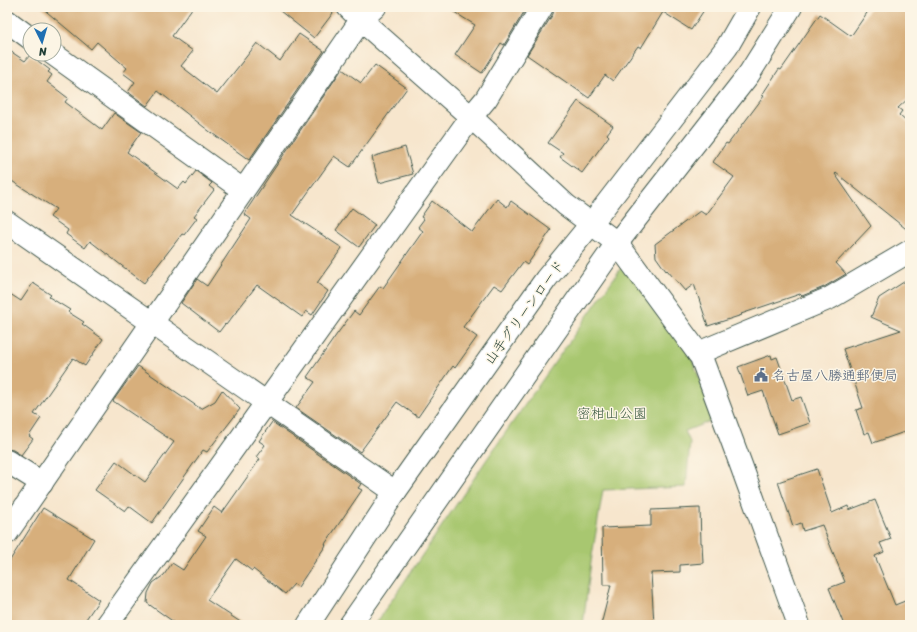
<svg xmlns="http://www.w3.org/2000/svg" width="917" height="632" font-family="Sriracha,'Klee One',sans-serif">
<rect width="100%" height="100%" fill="#fcf5e5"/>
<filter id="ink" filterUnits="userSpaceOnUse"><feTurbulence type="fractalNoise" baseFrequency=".025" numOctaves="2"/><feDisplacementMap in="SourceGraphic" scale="8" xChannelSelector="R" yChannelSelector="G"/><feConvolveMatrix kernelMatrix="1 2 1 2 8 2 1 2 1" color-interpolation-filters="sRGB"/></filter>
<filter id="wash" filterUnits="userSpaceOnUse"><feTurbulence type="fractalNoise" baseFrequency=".012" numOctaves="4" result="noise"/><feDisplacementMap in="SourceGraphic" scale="16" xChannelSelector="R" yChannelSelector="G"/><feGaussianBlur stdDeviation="0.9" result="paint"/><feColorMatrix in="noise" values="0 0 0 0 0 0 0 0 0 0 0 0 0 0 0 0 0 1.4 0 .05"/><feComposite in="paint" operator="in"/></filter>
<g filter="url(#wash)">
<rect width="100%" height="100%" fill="#f7e6cd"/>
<path fill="#a8c76f" stroke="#648252" d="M 623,265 L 692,358 L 714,420 L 685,431 L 690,442 L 686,487 L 603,490 L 591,562 L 583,625 L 375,625 L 487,459 Z"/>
<g id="blocks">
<g fill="#d7af7c">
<path d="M 41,7 L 193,7 L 172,36 L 193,51 L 181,66 L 217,94 L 257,43 L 280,61 L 299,34 L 324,51 L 249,160 L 209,131 L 158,91 L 147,106 L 128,92 L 135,82 L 123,73 L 127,68 L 97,42 L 91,49 Z"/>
<path d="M 275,7 L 336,7 L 336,9 L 314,38 Z"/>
<path d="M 446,7 L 527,7 L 504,45 L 501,43 L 482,73 L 455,55 L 475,25 Z"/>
<path d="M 554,7 L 706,7 L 691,30 L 663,12 L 641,48 L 638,46 L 613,81 L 605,75 L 589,98 L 527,55 L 553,14 Z"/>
<path d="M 871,7 L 910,7 L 910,97 L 898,108 L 902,111 L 899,115 L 910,125 L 910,232 L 836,173 L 835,174 L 871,226 L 836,263 L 846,274 L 824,287 L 802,296 L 800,294 L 741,314 L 742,315 L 708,326 L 694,284 L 685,291 L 667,270 L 666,271 L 656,257 L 655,244 L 700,211 L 706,215 L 734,177 L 713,162 L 726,143 L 728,144 L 764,96 L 762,95 L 779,69 L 781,70 L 820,14 L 851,36 Z"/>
<path d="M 7,49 L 25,61 L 30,55 L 50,70 L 48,72 L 52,75 L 47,82 L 68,98 L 65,102 L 102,130 L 114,113 L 141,132 L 127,152 L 178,189 L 184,182 L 186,184 L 196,171 L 212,183 L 209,186 L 214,190 L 194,216 L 197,218 L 184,235 L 182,234 L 144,283 L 90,241 L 85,248 L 66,234 L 68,230 L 50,217 L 56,209 L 7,178 Z"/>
<path d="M 375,65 L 407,88 L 350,167 L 334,156 L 292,215 L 342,248 L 317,283 L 328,291 L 312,315 L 306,311 L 302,317 L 257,285 L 226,325 L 225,324 L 219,332 L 181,303 L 197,279 L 207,286 L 251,219 L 244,214 L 270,175 L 342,69 L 361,83 Z"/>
<path d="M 578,101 L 613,126 L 607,134 L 609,136 L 582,173 L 560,157 L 563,153 L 548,143 Z"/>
<path d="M 405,147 L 413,174 L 379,183 L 372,157 Z"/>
<path d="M 497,199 L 507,207 L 511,201 L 551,230 L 527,265 L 523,262 L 502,290 L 494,285 L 463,327 L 477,337 L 455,368 L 453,366 L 418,417 L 397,402 L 360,452 L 296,408 L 315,382 L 307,377 L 337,334 L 354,311 L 359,315 L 380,286 L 383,288 L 423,231 L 418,227 L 424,219 L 421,217 L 432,201 L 472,232 Z"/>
<path d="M 352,208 L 375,225 L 359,247 L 336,230 Z"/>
<path d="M 910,278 L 910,430 L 873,443 L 869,432 L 864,434 L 856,410 L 863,408 L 843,349 L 901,330 L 871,317 L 879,298 Z"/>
<path d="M 33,283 L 51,295 L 49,297 L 70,310 L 68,312 L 84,322 L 82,324 L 103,339 L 85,366 L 73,358 L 34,414 L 41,418 L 29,436 L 33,439 L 21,455 L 13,450 L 7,449 L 7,292 L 21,301 Z"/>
<path d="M 771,355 L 772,359 L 777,357 L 792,400 L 801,397 L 810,423 L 778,434 L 763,391 L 748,396 L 738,367 Z"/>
<path d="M 138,366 L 201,409 L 215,401 L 222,390 L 240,409 L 207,452 L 203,450 L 152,523 L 129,506 L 125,511 L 95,490 L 116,461 L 145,482 L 174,442 L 113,401 Z"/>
<path d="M 272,422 L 361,484 L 358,488 L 362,490 L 325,544 L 326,545 L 298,587 L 294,584 L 285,594 L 253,569 L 252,571 L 236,559 L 207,600 L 245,625 L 178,625 L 147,603 L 148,593 L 153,583 L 164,575 L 172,563 L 183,570 L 206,536 L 198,531 L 214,507 L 222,513 L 260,459 L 256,457 L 265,445 L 259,441 Z"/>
<path d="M 817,469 L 832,513 L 848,506 L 849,510 L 875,500 L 891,539 L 880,543 L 884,552 L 875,556 L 895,605 L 910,599 L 910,625 L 844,625 L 829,588 L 845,582 L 822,525 L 803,531 L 801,523 L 793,526 L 778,482 Z"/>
<path d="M 43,508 L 94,539 L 69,580 L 99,600 L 82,625 L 7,625 L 7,565 Z"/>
<path d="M 700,508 L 701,543 L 702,543 L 703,563 L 680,565 L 680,572 L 651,573 L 654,625 L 601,625 L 611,585 L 603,585 L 602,528 L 651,526 L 651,510 Z"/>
</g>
</g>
</g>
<g filter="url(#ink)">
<use href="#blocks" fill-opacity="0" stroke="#3f564b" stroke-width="1"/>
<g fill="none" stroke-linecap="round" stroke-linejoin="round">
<g stroke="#3f564b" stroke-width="24">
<g id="minor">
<path d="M 348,7 L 361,20 L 471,117 L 566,205 L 617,243 L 698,353 L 701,357 L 741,465 L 799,625"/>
<path d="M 7,21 L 30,38"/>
<path d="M 53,54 L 243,190"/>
<path d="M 7,222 L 395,492"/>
<path d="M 698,353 L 830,298 L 910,251"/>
<path d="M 7,461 L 42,483"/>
<path d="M 7,533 L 361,20 L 375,7"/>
<path d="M 107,625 L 471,117 L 486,99 L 542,7"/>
<path d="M 308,625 L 395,492 L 546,279 L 591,224 L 727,47 L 750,7"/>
<path d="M 350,625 L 617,243 L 749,74 L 791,7"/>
</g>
</g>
<use href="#minor" stroke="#fff" stroke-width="22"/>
</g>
</g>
<defs>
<g id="civic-bare" transform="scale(1.08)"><path d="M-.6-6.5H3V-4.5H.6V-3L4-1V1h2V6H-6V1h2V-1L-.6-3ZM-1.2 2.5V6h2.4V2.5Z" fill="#5c6f8a" stroke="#fcf5e5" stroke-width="2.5" paint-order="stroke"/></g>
</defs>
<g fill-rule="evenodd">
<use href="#civic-bare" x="761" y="375"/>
</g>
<g text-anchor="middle" stroke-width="3" stroke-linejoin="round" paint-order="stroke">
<g font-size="14" fill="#1f3d34" stroke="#fcf5e5">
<text transform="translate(524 312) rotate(-54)" y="5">山手グリーンロード</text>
</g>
<g font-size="14" fill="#4e5e75" stroke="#fcf5e5" text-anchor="start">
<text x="772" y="380">名古屋八勝通郵便局</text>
</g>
<g font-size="14" fill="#3a5940" stroke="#fcf5e5">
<text x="612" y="418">密柑山公園</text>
</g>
</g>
<rect width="917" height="632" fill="none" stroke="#fcf5e5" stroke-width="24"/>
<g transform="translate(42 42) rotate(175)"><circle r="19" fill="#fcf5e5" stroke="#a4ab9e"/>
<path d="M0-3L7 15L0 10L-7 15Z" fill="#1f6fb2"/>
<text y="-6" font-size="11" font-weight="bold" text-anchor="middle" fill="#1f3d34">N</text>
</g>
</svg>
